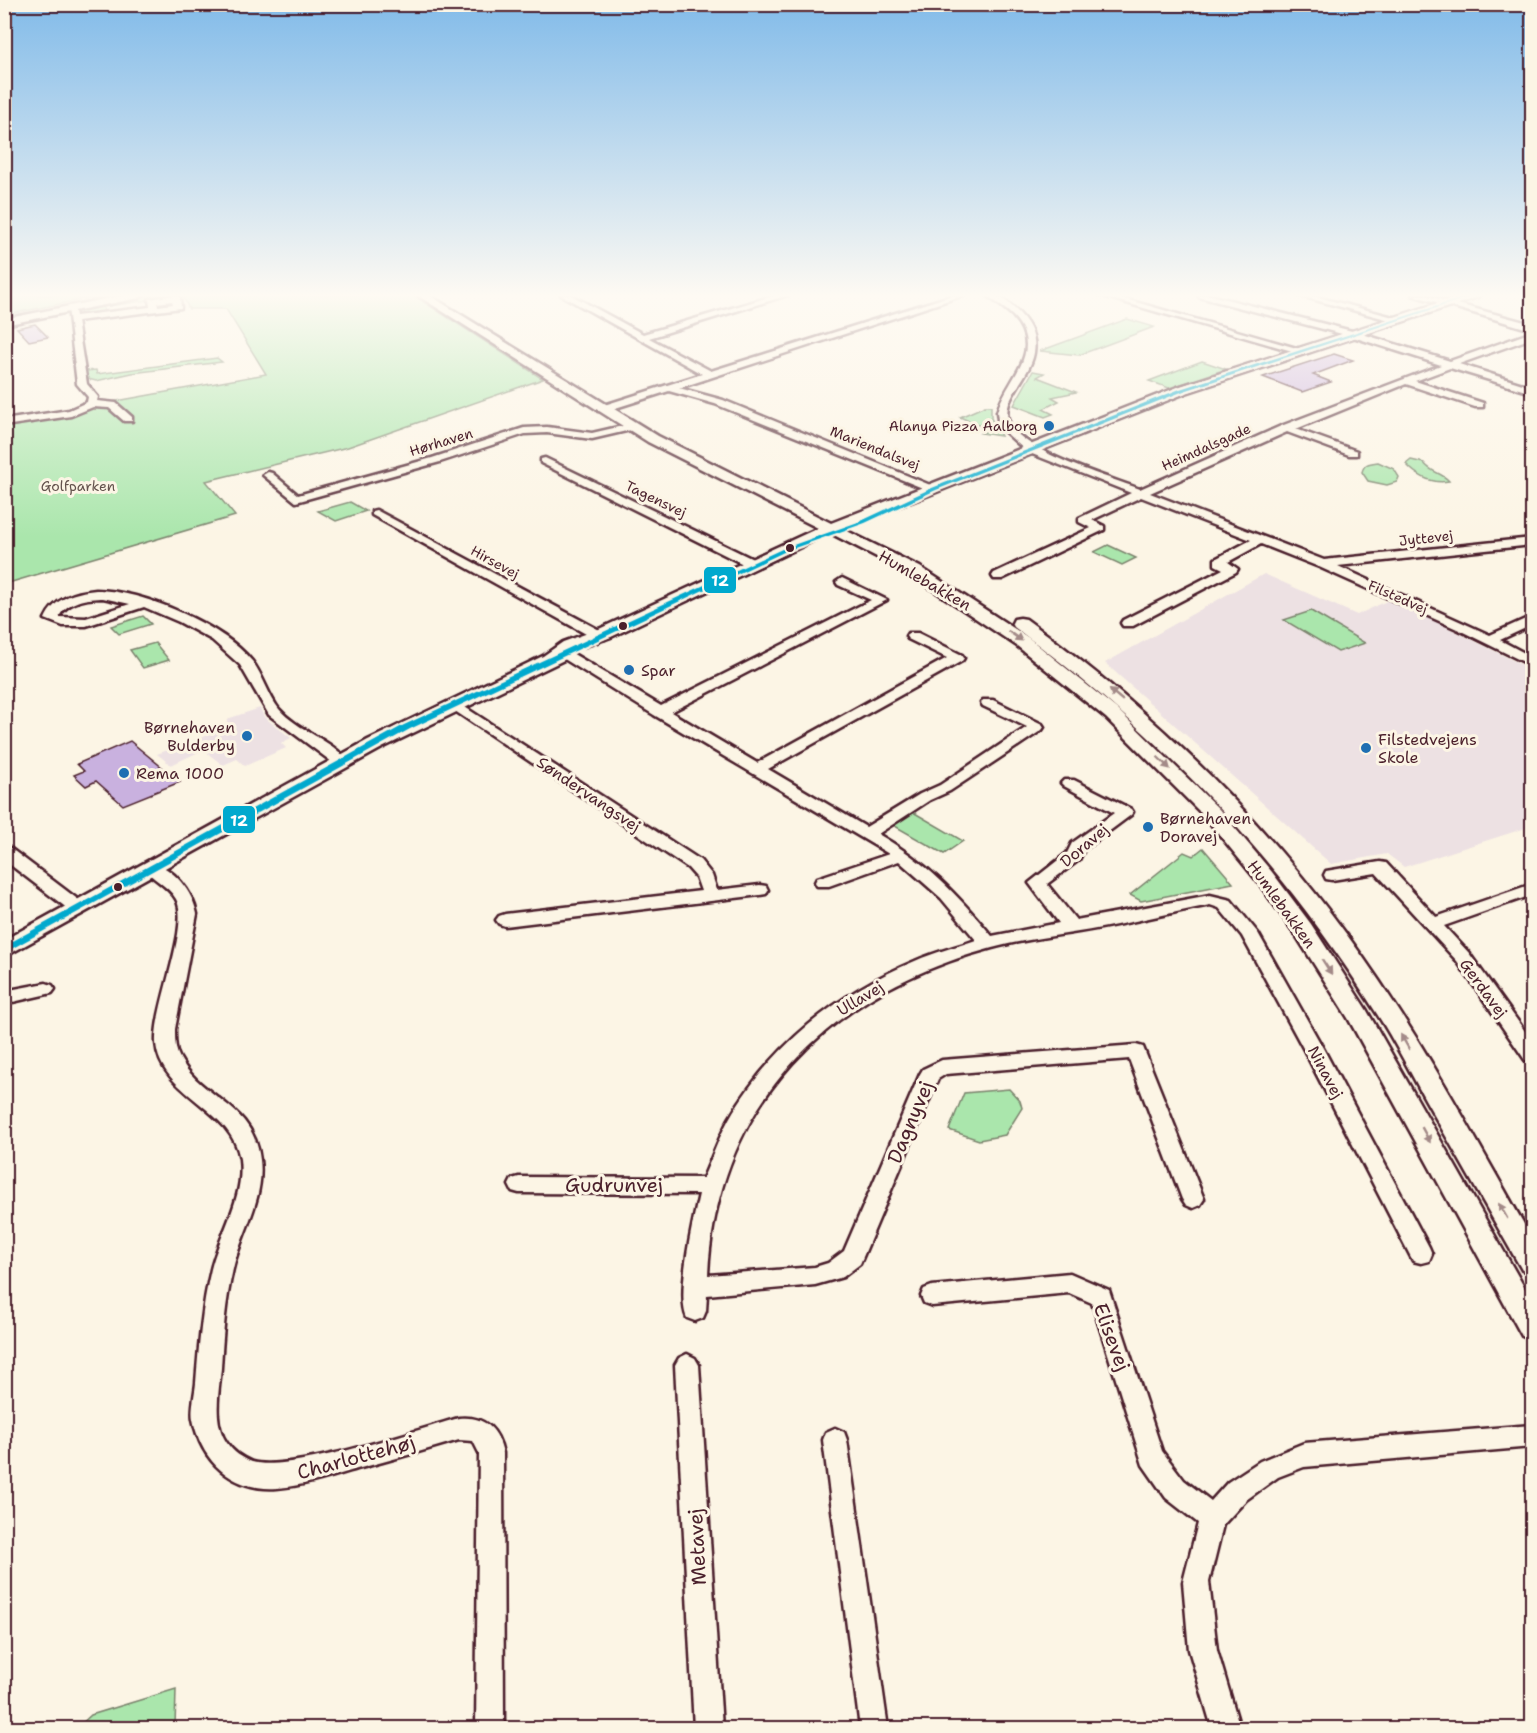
<svg xmlns="http://www.w3.org/2000/svg" width="1537" height="1733" font-family="'Shantell Sans',sans-serif">
<rect width="100%" height="100%" fill="#fcf5e5"/>
<filter id="ink" filterUnits="userSpaceOnUse"><feTurbulence type="fractalNoise" baseFrequency=".0167" numOctaves="2"/><feDisplacementMap in="SourceGraphic" scale="12" xChannelSelector="R" yChannelSelector="G"/><feConvolveMatrix kernelMatrix="1 2 1 2 8 2 1 2 1" color-interpolation-filters="sRGB"/></filter>
<g filter="url(#ink)">
<g fill="#ede1e3">
<path d="M 1264,574 L 1357,615 L 1391,599 L 1532,670 L 1532,826 L 1404,867 L 1387,854 L 1331,864 L 1105,663 Z"/>
<path d="M 260,708 L 264,717 L 291,738 L 281,743 L 286,748 L 245,766 L 237,759 L 223,765 L 203,750 L 171,765 L 157,754 L 219,731 L 230,718 Z"/>
</g>
<g fill="#aae6ac" stroke="#7a826c" stroke-width="1.5">
<path d="M 18,295 L 104,295 L 5,315 L 5,302 L 9,301 L 7,299 Z"/>
<path d="M 150,295 L 413,295 L 543,379 L 348,447 L 206,481 L 235,516 L 5,584 L 5,424 L 70,414 L 100,404 L 266,374 L 226,309 L 189,309 L 182,295 L 103,307 L 104,314 L 81,316 L 80,310 Z"/>
<path d="M 1127,319 L 1154,327 L 1079,355 L 1040,351 Z"/>
<path d="M 217,358 L 222,362 L 132,373 L 96,381 L 84,378 L 86,371 L 96,370 L 97,374 Z"/>
<path d="M 1202,361 L 1226,369 L 1169,388 L 1149,381 Z"/>
<path d="M 1033,371 L 1044,373 L 1037,377 L 1076,392 L 1052,397 L 1059,401 L 1043,409 L 1053,414 L 1045,417 L 1014,405 Z"/>
<path d="M 985,406 L 991,406 L 991,418 L 1001,436 L 981,433 L 989,430 L 960,417 Z"/>
<path d="M 1411,460 L 1424,463 C 1431,473 1441,472 1449,481 C 1432,484 1417,476 1406,464 Z"/>
<path d="M 1378,462 L 1394,469 L 1399,477 L 1397,482 L 1387,485 L 1368,481 L 1362,472 C 1364,463 1370,463 1378,462 Z"/>
<path d="M 350,502 L 366,511 L 336,521 L 318,511 Z"/>
<path d="M 1108,545 L 1136,558 L 1122,565 L 1094,552 Z"/>
<path d="M 1311,611 L 1365,643 L 1338,652 L 1284,620 Z"/>
<path d="M 143,616 L 151,624 L 119,634 L 111,626 Z"/>
<path d="M 155,643 L 169,660 L 143,668 L 130,650 Z"/>
<path d="M 913,812 L 963,841 L 944,854 L 893,825 Z"/>
<path d="M 1203,848 L 1233,883 L 1141,901 L 1130,895 L 1184,852 L 1193,856 Z"/>
<path d="M 1009,1089 L 1020,1101 L 1022,1108 L 1005,1135 L 979,1140 L 949,1130 L 964,1093 Z"/>
<path d="M 176,1689 L 175,1728 L 77,1728 L 91,1715 Z"/>
</g>
<g fill="#c9b1df" stroke="#4a1f2b" stroke-width="1.5">
<path d="M 35,324 L 48,337 L 29,341 L 17,328 Z"/>
<path d="M 1334,354 L 1353,360 L 1313,375 L 1331,382 L 1302,392 L 1263,377 Z"/>
<path d="M 130,741 L 180,782 L 123,805 L 96,781 L 86,786 L 74,775 L 84,771 L 77,764 Z"/>
</g>
<g fill="none" stroke-linecap="round" stroke-linejoin="round">
<g stroke="#4a1f2b" stroke-width="5">
<g id="minor">
<path d="M 176,295 L 180,298 L 181,308 L 77,321 L 87,384 L 98,397 L 97,401 L 116,403 L 132,417 L 132,421 L 124,421 L 109,408 L 93,407 L 71,416 L 4,426 L 4,420 L 69,410 L 87,402 L 88,397 L 77,384 L 68,307 L 74,307 L 76,316 L 150,307 L 149,299 ZM 172,301 L 173,304 L 158,306 L 157,303 Z"/>
<path d="M 561,295 L 571,295 L 643,334 L 776,295 L 788,295 L 649,338 L 711,371 L 953,295 L 964,295 L 679,388 L 723,400 L 940,489 L 934,492 L 930,491 L 715,404 L 669,391 L 606,411 L 598,411 L 598,407 L 702,374 Z"/>
<path d="M 987,295 C 998,294 1006,300 1014,308 C 1070,360 992,390 1010,424 C 1025,453 1109,477 1140,489 L 1281,426 L 1441,365 L 1350,336 L 1199,297 L 1198,295 L 1210,295 L 1356,332 L 1450,361 L 1532,332 L 1532,338 L 1459,364 L 1532,387 L 1532,393 L 1450,368 L 1415,381 L 1483,403 L 1483,407 L 1475,407 L 1406,384 L 1296,429 L 1357,451 L 1357,455 L 1349,455 L 1287,432 L 1150,493 L 1324,560 L 1532,538 L 1532,545 L 1338,566 L 1490,635 L 1532,616 L 1532,625 L 1500,640 L 1532,657 L 1532,666 L 1457,629 L 1319,567 L 1261,544 L 1228,562 L 1238,569 L 1236,572 L 1133,626 L 1123,626 L 1121,623 L 1123,620 L 1223,569 L 1215,565 L 1215,559 L 1251,540 L 1141,497 L 1092,520 L 1104,526 L 1104,530 L 1002,579 L 994,579 L 992,576 L 994,573 L 1091,528 L 1079,522 L 1079,518 L 1131,493 L 1027,452 L 1005,432 L 998,420 L 997,412 C 1007,377 1046,352 1013,316 C 1005,308 995,302 987,295 Z"/>
<path d="M 1099,295 L 1111,295 L 1307,351 L 1299,353 Z"/>
<path d="M 1297,295 L 1310,295 L 1401,319 L 1397,322 Z"/>
<path d="M 1412,295 L 1424,295 L 1532,324 L 1532,330 Z"/>
<path d="M 631,424 L 636,427 L 635,429 L 592,439 L 547,433 L 525,434 L 440,462 L 296,502 L 263,475 L 268,472 L 272,473 L 298,495 L 432,458 L 524,428 L 547,427 L 592,433 Z"/>
<path d="M 545,458 L 757,561 L 759,564 L 757,567 L 749,567 L 541,463 L 541,459 Z"/>
<path d="M 376,510 L 605,633 L 607,636 L 605,639 L 595,639 L 372,515 L 372,511 Z"/>
<path d="M 842,578 L 887,600 L 671,712 L 757,763 L 947,658 L 908,639 L 906,636 L 908,633 L 918,633 L 962,655 L 964,658 L 962,661 L 768,769 L 866,827 L 920,794 L 940,785 L 1027,727 L 983,706 L 981,703 L 983,700 L 993,700 L 1042,724 L 1044,727 L 1042,730 L 950,791 L 930,800 L 878,834 C 926,862 956,893 992,936 L 1059,923 L 1029,883 L 1067,853 L 1072,843 L 1114,813 L 1064,786 L 1061,783 L 1064,780 L 1074,780 L 1131,809 L 1133,812 L 1131,815 L 1084,850 L 1079,860 L 1047,884 L 1076,920 L 1210,895 L 1231,900 L 1258,933 L 1323,1048 L 1429,1247 L 1432,1254 L 1429,1261 L 1421,1263 L 1413,1261 L 1303,1048 L 1242,936 L 1219,908 L 1210,905 C 1164,914 1118,926 1072,933 C 1046,937 1018,941 992,948 C 830,991 716,1103 708,1275 L 815,1267 L 828,1263 L 844,1251 L 920,1074 L 923,1069 L 942,1060 L 1136,1045 L 1143,1047 L 1204,1199 L 1200,1205 L 1193,1208 L 1186,1205 L 1182,1199 L 1129,1059 L 946,1074 L 938,1079 L 860,1264 L 843,1277 L 815,1285 L 707,1295 L 706,1311 L 703,1318 L 695,1321 L 687,1318 C 676,1295 693,1221 699,1194 L 519,1193 L 512,1191 L 509,1185 L 512,1179 L 519,1177 L 703,1178 C 712,1158 719,1137 729,1119 C 771,1046 838,993 915,961 C 935,952 956,947 976,940 L 941,898 L 899,861 L 829,886 L 817,886 L 815,882 L 817,878 L 889,854 L 654,715 L 553,652 L 560,648 L 565,649 L 661,706 L 871,600 L 838,585 L 836,582 Z"/>
<path d="M 96,590 C 141,590 223,625 252,661 C 263,675 268,695 279,709 C 298,731 331,739 349,762 L 346,765 L 336,765 L 269,715 L 240,665 L 212,640 L 179,622 L 144,607 L 86,626 L 63,626 L 45,619 C 54,598 75,592 96,590 ZM 103,598 L 130,604 L 86,618 L 59,617 C 67,601 87,598 103,598 Z"/>
<path d="M 454,700 L 700,860 L 712,875 L 717,890 L 760,885 L 766,886 L 768,890 L 766,894 L 760,895 L 505,926 L 499,924 L 496,920 L 499,916 L 505,914 L 701,891 L 696,877 L 688,868 L 449,707 L 447,704 Z"/>
<path d="M 4,847 L 10,848 L 84,904 L 87,908 L 84,912 L 72,912 L 4,860 Z"/>
<path d="M 151,862 C 174,868 193,892 197,914 L 175,1029 C 175,1040 175,1051 181,1060 C 202,1099 254,1104 260,1160 C 265,1199 241,1233 233,1269 C 225,1302 223,1335 221,1368 C 219,1392 212,1422 227,1443 C 233,1452 242,1458 252,1462 C 290,1473 416,1430 459,1418 C 485,1416 498,1429 503,1453 L 504,1728 L 476,1728 L 479,1453 L 473,1441 L 459,1440 C 425,1450 391,1460 357,1469 C 331,1477 304,1486 277,1488 C 232,1491 201,1461 193,1419 C 191,1409 195,1394 196,1383 C 199,1345 202,1306 211,1269 C 220,1233 245,1197 240,1159 C 232,1107 160,1095 156,1043 C 154,1006 191,925 176,899 C 168,885 151,879 143,867 L 145,863 Z"/>
<path d="M 1380,862 L 1386,863 L 1436,917 L 1532,884 L 1532,895 L 1444,926 L 1469,953 L 1532,1041 L 1532,1062 L 1525,1060 L 1457,961 L 1376,873 L 1332,880 L 1326,879 L 1324,875 L 1326,871 Z"/>
<path d="M 46,983 L 52,985 L 55,989 L 52,993 L 4,1004 L 4,991 Z"/>
<path d="M 1070,1273 L 1109,1290 L 1162,1451 L 1184,1480 L 1211,1501 L 1228,1482 L 1260,1461 L 1304,1443 L 1532,1425 L 1532,1447 L 1304,1467 L 1278,1477 L 1246,1500 L 1223,1525 L 1209,1582 L 1217,1650 L 1240,1728 L 1212,1728 L 1189,1650 L 1183,1582 L 1198,1523 L 1166,1498 L 1143,1465 L 1092,1303 L 1069,1293 L 932,1306 L 924,1303 L 921,1296 L 924,1289 L 932,1286 Z"/>
<path d="M 687,1354 L 695,1358 L 699,1365 L 722,1728 L 694,1728 L 675,1365 L 679,1358 Z"/>
<path d="M 835,1428 L 844,1432 L 847,1440 L 888,1728 L 860,1728 L 823,1440 L 826,1432 Z"/>
</g>
</g>
<g stroke="#4a1f2b" stroke-width="5">
<g id="tertiary">
<path d="M 125,295 L 144,295 L 139,298 L 4,325 L 4,319 Z"/>
<path d="M 417,295 L 429,295 L 658,436 L 831,523 L 1178,387 L 1464,295 L 1479,295 L 1478,297 L 1186,393 L 843,529 L 920,567 L 1029,638 L 1118,710 L 1219,809 L 1272,872 L 1311,924 L 1366,1009 L 1532,1301 L 1532,1340 L 1522,1336 L 1348,1018 L 1295,934 L 1258,882 L 1205,817 L 1106,718 L 1017,646 L 908,573 L 830,533 L 611,637 L 575,650 L 568,658 L 382,748 L 4,957 L 4,940 L 368,740 L 543,656 L 563,642 L 599,629 L 818,528 L 648,442 Z"/>
<path d="M 1020,618 L 1026,619 C 1173,726 1295,850 1394,1003 C 1444,1079 1487,1160 1532,1238 L 1532,1274 L 1522,1270 C 1490,1214 1458,1157 1426,1101 C 1410,1072 1395,1042 1377,1014 C 1279,858 1162,735 1014,627 L 1012,623 L 1014,619 Z"/>
</g>
</g>
<use href="#minor" fill="#fcf5e5" fill-rule="evenodd"/>
<use href="#tertiary" fill="#fcf5e5" fill-rule="evenodd"/>
<g stroke="#fcf5e5" stroke-width="5">
<path id="bus-1" d="M 1471,295 L 1476,295 L 1184,391 L 936,490 L 865,523 L 786,551 L 410,729 L 4,953 L 4,946 L 404,725 L 782,549 L 861,521 L 932,488 L 1180,389 Z"/>
</g>
<use href="#bus-1" fill="#00a9ce" fill-rule="evenodd"/>
</g>
<defs><path id="oneway-solid" d="M-6-.8H1V-3.2L6.5 0L1 3.2V.8H-6Z" transform="scale(1.5)"/></defs>
<g fill="#a38a88">
<use href="#oneway-solid" transform="translate(1015 636) rotate(35)"/>
<use href="#oneway-solid" transform="translate(1116 695) rotate(-140)"/>
<use href="#oneway-solid" transform="translate(1164 763) rotate(44)"/>
<use href="#oneway-solid" transform="translate(1327 967) rotate(57)"/>
<use href="#oneway-solid" transform="translate(1405 1042) rotate(-120)"/>
<use href="#oneway-solid" transform="translate(1426 1135) rotate(61)"/>
<use href="#oneway-solid" transform="translate(1503 1211) rotate(-120)"/>
</g>
</g>
<linearGradient id="sky" x2="0" y2="1"><stop stop-color="#82bbe9"/><stop offset="0.55" stop-color="#fefaf3"/><stop offset="1" stop-color="#fefaf3" stop-opacity="0"/></linearGradient>
<rect width="1537" height="537" fill="url(#sky)"/>
<g fill="#1f6fb2" stroke="#fcf5e5" stroke-width="2">
<circle cx="1049" cy="426" r="6"/>
<circle cx="629" cy="670" r="6"/>
<circle cx="247" cy="736" r="6"/>
<circle cx="1366" cy="748" r="6"/>
<circle cx="124" cy="773" r="6"/>
<circle cx="1148" cy="827" r="6"/>
</g>
<g fill="#4a1f2b" stroke="#fcf5e5" stroke-width="2">
<circle cx="790" cy="548" r="5"/>
<circle cx="623" cy="626" r="5"/>
<circle cx="118" cy="887" r="5"/>
</g>
<g text-anchor="middle" stroke-width="6" stroke-linejoin="round" paint-order="stroke">
<g font-size="14" fill="#4a1f2b" stroke="#fcf5e5" text-anchor="end">
<text x="1037" y="431">Alanya Pizza Aalborg</text>
</g>
<g font-size="14" fill="#4a1f2b" stroke="#fcf5e5">
<text transform="translate(441 442) rotate(-17)" y="5">Hørhaven</text>
<text transform="translate(1206 447) rotate(-24)" y="5">Heimdalsgade</text>
<text transform="translate(875 448) rotate(22)" y="5">Mariendalsvej</text>
<text transform="translate(656 499) rotate(26)" y="5">Tagensvej</text>
<text transform="translate(1426 538) rotate(-6)" y="5">Jyttevej</text>
<text transform="translate(495 562) rotate(29)" y="5">Hirsevej</text>
<text transform="translate(1398 597) rotate(24)" y="5">Filstedvej</text>
</g>
<g font-size="14" fill="#62514b" stroke="#fcf5e5">
<text x="78" y="491">Golfparken</text>
</g>
<g font-size="16" fill="#4a1f2b" stroke="#fcf5e5">
<text transform="translate(925 580) rotate(30)" y="6">Humlebakken</text>
<text transform="translate(589 794) rotate(34)" y="6">Søndervangsvej</text>
<text transform="translate(1084 845) rotate(-40)" y="6">Doravej</text>
<text transform="translate(1282 904) rotate(54)" y="6">Humlebakken</text>
<text transform="translate(1484 988) rotate(54)" y="6">Gerdavej</text>
<text transform="translate(860 998) rotate(-31)" y="6">Ullavej</text>
<text transform="translate(1326 1072) rotate(62)" y="6">Ninavej</text>
</g>
<g font-size="16" fill="#4a1f2b" stroke="#fcf5e5" text-anchor="start">
<text x="641" y="676">Spar</text>
<text x="235" y="733" text-anchor="end">Børnehaven<tspan x="235" dy="18">Bulderby</tspan></text>
<text x="1378" y="745">Filstedvejens<tspan x="1378" dy="18">Skole</tspan></text>
<text x="136" y="779">Rema 1000</text>
<text x="1160" y="824">Børnehaven<tspan x="1160" dy="18">Doravej</tspan></text>
</g>
<g font-size="20" fill="#4a1f2b" stroke="#fcf5e5">
<text transform="translate(910 1122) rotate(-67)" y="7">Dagnyvej</text>
<text x="614" y="1192">Gudrunvej</text>
<text transform="translate(1112 1337) rotate(70)" y="7">Elisevej</text>
<text transform="translate(356 1457) rotate(-15)" y="7">Charlottehøj</text>
<text transform="translate(697 1547) rotate(-93)" y="7">Metavej</text>
</g>
</g>
<g stroke="#fcf5e5" stroke-width="2">
<rect x="703" y="566" width="34" height="28" rx="6" fill="#00a9ce"/>
<rect x="222" y="805" width="34" height="29" rx="6" fill="#00a9ce"/>
</g>
<g font-size="16" text-anchor="middle" font-weight="bold" fill="#fff">
<text x="720" y="586">12</text>
<text x="239" y="826">12</text>
</g>
<rect width="1537" height="1733" fill="none" stroke="#fcf5e5" stroke-width="24"/>
<rect x="12" y="12" width="1513" height="1709" fill="none" stroke="#4a1f2b" stroke-width="2" filter="url(#ink)"/>
</svg>
